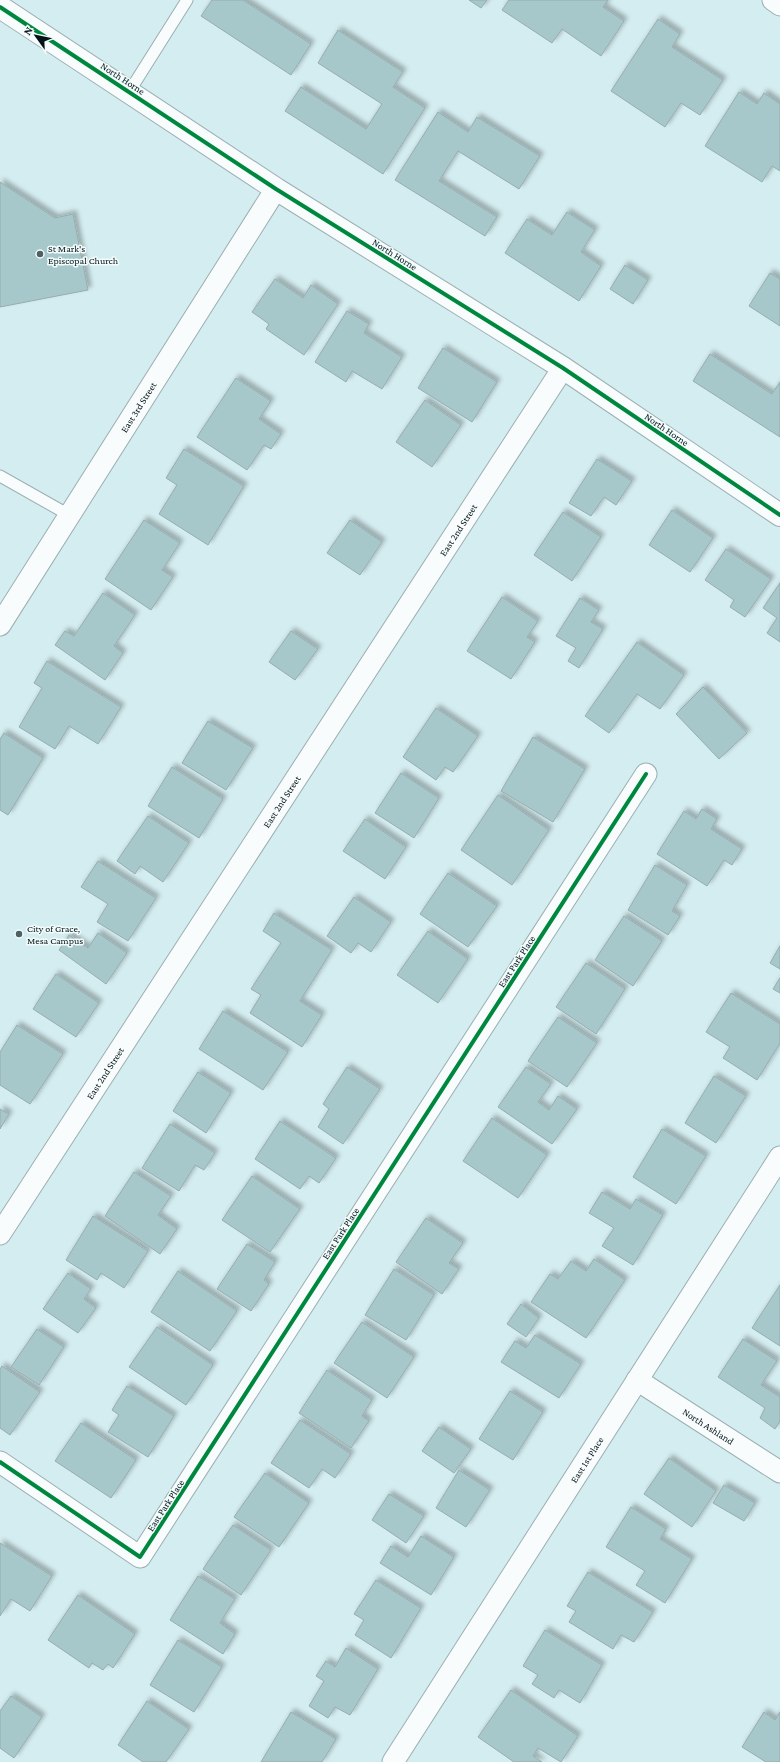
<svg xmlns="http://www.w3.org/2000/svg" width="780" height="1762" font-family="'Crimson Pro',serif">
<defs>
<filter id="shadow"><feDropShadow dx="3.5" dy="-3.5" stdDeviation="2" flood-color="#0004"/></filter>
</defs>
<rect width="100%" height="100%" fill="#d4edf0"/>
<g fill="#a6c8cb" stroke="#98acae" filter="url(#shadow)">
<path d="M 212,0 L 243,0 L 311,44 L 291,75 L 201,16 Z"/>
<path d="M 469,0 L 487,0 L 481,8 Z"/>
<path d="M 509,0 L 608,0 L 603,7 L 624,21 L 601,56 L 562,29 L 552,43 L 502,10 Z"/>
<path d="M 658,19 L 680,34 L 672,47 L 723,80 L 700,115 L 681,103 L 665,127 L 611,91 Z"/>
<path d="M 338,30 L 403,72 L 393,87 L 425,108 L 383,174 L 285,111 L 301,87 L 366,129 L 382,104 L 318,63 Z"/>
<path d="M 739,92 L 757,104 L 764,93 L 780,104 L 780,171 L 772,166 L 762,182 L 705,146 Z"/>
<path d="M 438,112 L 468,132 L 477,117 L 540,156 L 519,189 L 458,151 L 439,181 L 497,217 L 485,236 L 395,180 Z"/>
<path d="M 0,182 L 55,218 L 73,214 L 88,290 L 0,307 Z"/>
<path d="M 567,212 L 595,230 L 581,252 L 601,266 L 579,301 L 505,253 L 527,219 L 552,235 Z"/>
<path d="M 625,265 L 648,280 L 633,304 L 610,289 Z"/>
<path d="M 770,273 L 780,279 L 780,326 L 749,306 Z"/>
<path d="M 275,279 L 303,298 L 311,285 L 338,304 L 304,355 L 266,329 L 269,324 L 252,312 Z"/>
<path d="M 347,311 L 369,324 L 364,333 L 402,357 L 382,389 L 352,371 L 346,382 L 315,362 Z"/>
<path d="M 443,348 L 497,382 L 472,422 L 418,388 Z"/>
<path d="M 710,354 L 772,394 L 780,382 L 780,437 L 693,381 Z"/>
<path d="M 236,378 L 271,401 L 259,419 L 281,434 L 271,449 L 264,445 L 247,470 L 197,437 Z"/>
<path d="M 425,400 L 461,425 L 432,467 L 396,442 Z"/>
<path d="M 184,449 L 244,486 L 208,545 L 159,514 L 177,485 L 166,478 Z"/>
<path d="M 597,459 L 632,481 L 616,505 L 604,497 L 591,516 L 569,503 Z"/>
<path d="M 672,510 L 713,538 L 690,572 L 649,545 Z"/>
<path d="M 563,512 L 601,537 L 572,581 L 534,555 Z"/>
<path d="M 144,520 L 180,543 L 162,570 L 173,577 L 151,610 L 105,579 Z"/>
<path d="M 350,520 L 382,542 L 360,575 L 327,553 Z"/>
<path d="M 726,549 L 771,579 L 745,617 L 730,607 L 734,600 L 705,580 Z"/>
<path d="M 780,583 L 780,642 L 767,633 L 777,618 L 763,608 Z"/>
<path d="M 103,593 L 135,615 L 114,646 L 123,653 L 105,680 L 55,645 L 65,631 L 74,636 Z"/>
<path d="M 502,597 L 538,621 L 527,637 L 535,642 L 511,679 L 467,651 Z"/>
<path d="M 580,598 L 599,610 L 591,622 L 603,629 L 579,668 L 568,661 L 576,648 L 556,636 Z"/>
<path d="M 291,631 L 318,649 L 295,680 L 269,662 Z"/>
<path d="M 637,642 L 684,675 L 660,709 L 637,694 L 609,733 L 585,716 Z"/>
<path d="M 47,661 L 121,707 L 98,744 L 69,726 L 55,749 L 19,727 L 42,688 L 34,683 Z"/>
<path d="M 703,687 L 747,733 L 719,759 L 676,714 Z"/>
<path d="M 436,708 L 478,736 L 453,772 L 445,767 L 436,780 L 403,757 Z"/>
<path d="M 208,721 L 253,748 L 226,790 L 182,763 Z"/>
<path d="M 4,733 L 43,758 L 8,815 L 0,810 L 0,739 Z"/>
<path d="M 533,737 L 585,769 L 553,822 L 501,791 Z"/>
<path d="M 172,767 L 223,799 L 199,838 L 148,806 Z"/>
<path d="M 401,773 L 439,798 L 414,838 L 375,813 Z"/>
<path d="M 498,795 L 549,830 L 512,885 L 461,850 Z"/>
<path d="M 702,809 L 717,819 L 711,829 L 742,849 L 732,865 L 724,860 L 707,886 L 657,854 L 684,811 L 696,819 Z"/>
<path d="M 148,816 L 189,843 L 163,882 L 140,866 L 135,874 L 117,861 Z"/>
<path d="M 365,819 L 406,847 L 385,879 L 343,851 Z"/>
<path d="M 98,861 L 156,898 L 128,941 L 97,922 L 108,904 L 81,887 Z"/>
<path d="M 655,865 L 687,885 L 672,911 L 680,916 L 668,935 L 628,910 Z"/>
<path d="M 448,873 L 497,906 L 468,947 L 420,914 Z"/>
<path d="M 354,897 L 391,922 L 371,952 L 358,943 L 351,953 L 327,936 Z"/>
<path d="M 274,913 L 332,950 L 300,1001 L 322,1015 L 302,1047 L 250,1013 L 261,995 L 251,989 L 281,943 L 263,931 Z"/>
<path d="M 624,916 L 662,941 L 633,986 L 595,960 Z"/>
<path d="M 428,931 L 468,959 L 438,1003 L 397,975 Z"/>
<path d="M 98,933 L 127,953 L 106,984 L 59,950 L 69,935 L 88,948 Z"/>
<path d="M 780,946 L 780,969 L 770,963 Z"/>
<path d="M 586,963 L 625,989 L 596,1034 L 556,1007 Z"/>
<path d="M 56,974 L 99,1003 L 76,1037 L 33,1009 Z"/>
<path d="M 780,978 L 780,993 L 773,989 Z"/>
<path d="M 731,993 L 780,1024 L 780,1043 L 757,1080 L 723,1058 L 730,1047 L 706,1032 Z"/>
<path d="M 223,1011 L 288,1052 L 263,1090 L 199,1049 Z"/>
<path d="M 558,1017 L 597,1043 L 567,1087 L 528,1061 Z"/>
<path d="M 17,1025 L 63,1054 L 30,1104 L 0,1085 L 0,1052 Z"/>
<path d="M 347,1067 L 380,1089 L 343,1144 L 318,1127 L 329,1109 L 323,1104 Z"/>
<path d="M 526,1067 L 551,1084 L 538,1102 L 549,1110 L 558,1096 L 577,1109 L 552,1144 L 498,1107 Z"/>
<path d="M 198,1072 L 231,1093 L 206,1133 L 173,1111 Z"/>
<path d="M 714,1076 L 746,1096 L 716,1143 L 685,1123 Z"/>
<path d="M 0,1109 L 9,1114 L 0,1129 Z"/>
<path d="M 492,1118 L 547,1155 L 518,1198 L 463,1161 Z"/>
<path d="M 280,1121 L 336,1158 L 319,1183 L 309,1176 L 300,1189 L 255,1159 Z"/>
<path d="M 170,1124 L 215,1153 L 204,1170 L 195,1165 L 179,1191 L 142,1168 Z"/>
<path d="M 662,1129 L 706,1156 L 676,1204 L 633,1177 Z"/>
<path d="M 134,1172 L 171,1196 L 158,1215 L 177,1229 L 160,1254 L 105,1216 Z"/>
<path d="M 252,1176 L 300,1209 L 270,1252 L 222,1220 Z"/>
<path d="M 602,1192 L 630,1209 L 636,1199 L 663,1215 L 633,1265 L 602,1246 L 614,1228 L 589,1213 Z"/>
<path d="M 93,1216 L 148,1251 L 124,1288 L 101,1273 L 97,1280 L 66,1260 Z"/>
<path d="M 426,1218 L 463,1243 L 449,1263 L 459,1269 L 442,1294 L 396,1262 Z"/>
<path d="M 247,1244 L 275,1262 L 264,1280 L 269,1284 L 251,1311 L 217,1289 Z"/>
<path d="M 594,1259 L 625,1280 L 586,1338 L 531,1302 L 550,1274 L 558,1279 L 571,1261 L 586,1271 Z"/>
<path d="M 394,1269 L 434,1295 L 406,1340 L 365,1315 Z"/>
<path d="M 178,1271 L 237,1311 L 210,1351 L 151,1312 Z"/>
<path d="M 68,1273 L 91,1289 L 84,1299 L 96,1308 L 78,1333 L 43,1309 Z"/>
<path d="M 780,1285 L 780,1346 L 752,1328 Z"/>
<path d="M 521,1304 L 539,1318 L 526,1337 L 507,1324 Z"/>
<path d="M 362,1322 L 414,1357 L 387,1398 L 334,1363 Z"/>
<path d="M 157,1327 L 213,1365 L 186,1405 L 129,1367 Z"/>
<path d="M 37,1329 L 64,1347 L 39,1385 L 11,1367 Z"/>
<path d="M 535,1335 L 581,1364 L 559,1398 L 501,1362 L 515,1341 L 526,1348 Z"/>
<path d="M 743,1339 L 777,1361 L 761,1385 L 780,1397 L 780,1421 L 775,1429 L 760,1418 L 765,1408 L 718,1377 Z"/>
<path d="M 2,1366 L 40,1392 L 10,1435 L 0,1428 L 0,1369 Z"/>
<path d="M 327,1370 L 372,1400 L 362,1416 L 369,1421 L 351,1448 L 299,1413 Z"/>
<path d="M 127,1386 L 174,1416 L 148,1457 L 108,1432 L 119,1415 L 112,1410 Z"/>
<path d="M 510,1391 L 543,1412 L 513,1460 L 479,1439 Z"/>
<path d="M 300,1420 L 351,1454 L 335,1478 L 322,1469 L 309,1488 L 271,1463 Z"/>
<path d="M 81,1423 L 136,1460 L 111,1498 L 55,1461 Z"/>
<path d="M 439,1427 L 471,1449 L 454,1473 L 422,1451 Z"/>
<path d="M 669,1458 L 716,1491 L 692,1527 L 644,1494 Z"/>
<path d="M 459,1470 L 490,1490 L 466,1527 L 436,1508 Z"/>
<path d="M 265,1473 L 309,1503 L 279,1547 L 234,1517 Z"/>
<path d="M 724,1485 L 755,1503 L 744,1521 L 713,1503 Z"/>
<path d="M 389,1494 L 424,1516 L 406,1543 L 372,1520 Z"/>
<path d="M 631,1507 L 666,1529 L 660,1539 L 692,1559 L 665,1603 L 636,1585 L 645,1571 L 606,1547 Z"/>
<path d="M 233,1525 L 271,1550 L 241,1595 L 203,1569 Z"/>
<path d="M 421,1536 L 454,1557 L 431,1595 L 380,1563 L 391,1546 L 408,1557 Z"/>
<path d="M 0,1543 L 52,1576 L 30,1611 L 11,1599 L 0,1616 Z"/>
<path d="M 588,1572 L 653,1612 L 634,1642 L 621,1635 L 613,1649 L 569,1622 L 576,1611 L 567,1606 Z"/>
<path d="M 198,1576 L 235,1599 L 220,1623 L 235,1634 L 223,1654 L 170,1620 Z"/>
<path d="M 376,1580 L 421,1608 L 391,1658 L 355,1635 L 364,1620 L 354,1614 Z"/>
<path d="M 78,1595 L 135,1634 L 113,1668 L 108,1664 L 103,1670 L 92,1663 L 89,1668 L 48,1640 Z"/>
<path d="M 545,1630 L 602,1665 L 580,1703 L 559,1690 L 554,1698 L 532,1684 L 538,1675 L 523,1666 Z"/>
<path d="M 178,1640 L 222,1667 L 194,1712 L 150,1685 Z"/>
<path d="M 346,1648 L 378,1669 L 350,1715 L 335,1707 L 328,1718 L 309,1706 L 324,1681 L 316,1676 L 326,1661 L 335,1667 Z"/>
<path d="M 511,1690 L 578,1736 L 561,1762 L 538,1748 L 533,1756 L 542,1762 L 514,1762 L 478,1737 Z"/>
<path d="M 11,1696 L 42,1717 L 14,1758 L 0,1748 L 0,1711 Z"/>
<path d="M 147,1701 L 189,1729 L 166,1762 L 143,1762 L 118,1745 Z"/>
<path d="M 291,1712 L 336,1739 L 322,1762 L 261,1762 Z"/>
<path d="M 764,1712 L 775,1720 L 780,1712 L 780,1762 L 766,1762 L 742,1747 Z"/>
</g>
<g fill="none" stroke-linecap="round" stroke-linejoin="round">
<g stroke="#9bafb2" stroke-width="13">
<g id="service">
<path d="M 129,92 L 187,0"/>
<path d="M 0,476 L 69,515"/>
</g>
</g>
<g stroke="#9bafb2" stroke-width="23">
<g id="minor">
<path d="M 773,0 L 780,5"/>
<path id="s1" d="M 0,625 L 276,189"/>
<path id="s2" d="M 0,1234 L 563,368"/>
<path id="s3" d="M 637,1380 L 780,1472"/>
<path d="M 0,1462 L 140,1557 L 646,774"/>
<path id="s4" d="M 393,1762 L 780,1157"/>
</g>
</g>
<g stroke="#9bafb2" stroke-width="24">
<path id="tertiary" d="M 0,7 L 276,189 L 563,368 L 780,515"/>
</g>
<use href="#service" stroke="#f9fcfd" stroke-width="11"/>
<use href="#minor" stroke="#f9fcfd" stroke-width="21"/>
<use href="#tertiary" stroke="#f9fcfd" stroke-width="22"/>
<g stroke="#f3fcfd" stroke-width="6">
<g id="cycleway">
<path d="M 0,7 L 276,189 L 563,368 L 780,515"/>
<path d="M 0,1462 L 140,1557 L 646,774"/>
</g>
</g>
<use href="#cycleway" stroke="#00873e" stroke-width="4"/>
</g>
<g fill="#4d6062" stroke="#f3fcfd" stroke-width="1.5">
<circle cx="40" cy="254" r="4"/>
<circle cx="19" cy="934" r="4"/>
</g>
<g text-anchor="middle" stroke-width="3" stroke-linejoin="round" paint-order="stroke">
<g font-size="10" fill="#041416" stroke="#f3fcfd">
<text transform="translate(123 78) rotate(33)" y="4">North Horne</text>
<text transform="translate(395 254) rotate(32)" y="4">North Horne</text>
<text dy="4" stroke="none"><textPath href="#s1" startOffset="258">East 3rd Street</textPath></text>
<text transform="translate(667 429) rotate(34)" y="4">North Horne</text>
<text dy="4" stroke="none"><textPath href="#s2" startOffset="840">East 2nd Street</textPath></text>
<text dy="4" stroke="none"><textPath href="#s2" startOffset="516">East 2nd Street</textPath></text>
<text transform="translate(516 961) rotate(-57)" y="4">East Park Place</text>
<text dy="4" stroke="none"><textPath href="#s2" startOffset="192">East 2nd Street</textPath></text>
<text transform="translate(340 1233) rotate(-57)" y="4">East Park Place</text>
<text dy="4" stroke="none"><textPath href="#s3" startOffset="85">North Ashland</textPath></text>
<text dy="4" stroke="none"><textPath href="#s4" startOffset="359">East 1st Place</textPath></text>
<text transform="translate(165 1505) rotate(-57)" y="4">East Park Place</text>
</g>
<g font-size="10" fill="#041416" stroke="#f3fcfd" text-anchor="start">
<text x="48" y="252">St Mark's<tspan x="48" dy="12">Episcopal Church</tspan></text>
<text x="27" y="932">City of Grace,<tspan x="27" dy="12">Mesa Campus</tspan></text>
</g>
</g>
<g transform="translate(36 36) rotate(303)" stroke="#f3fcfd" stroke-width="3" paint-order="stroke">
<path d="M0-3L7 15L0 10L-7 15Z" fill="#041416"/>
<text y="-6" font-size="11" font-weight="bold" text-anchor="middle" fill="#041416">N</text>
</g>
</svg>
